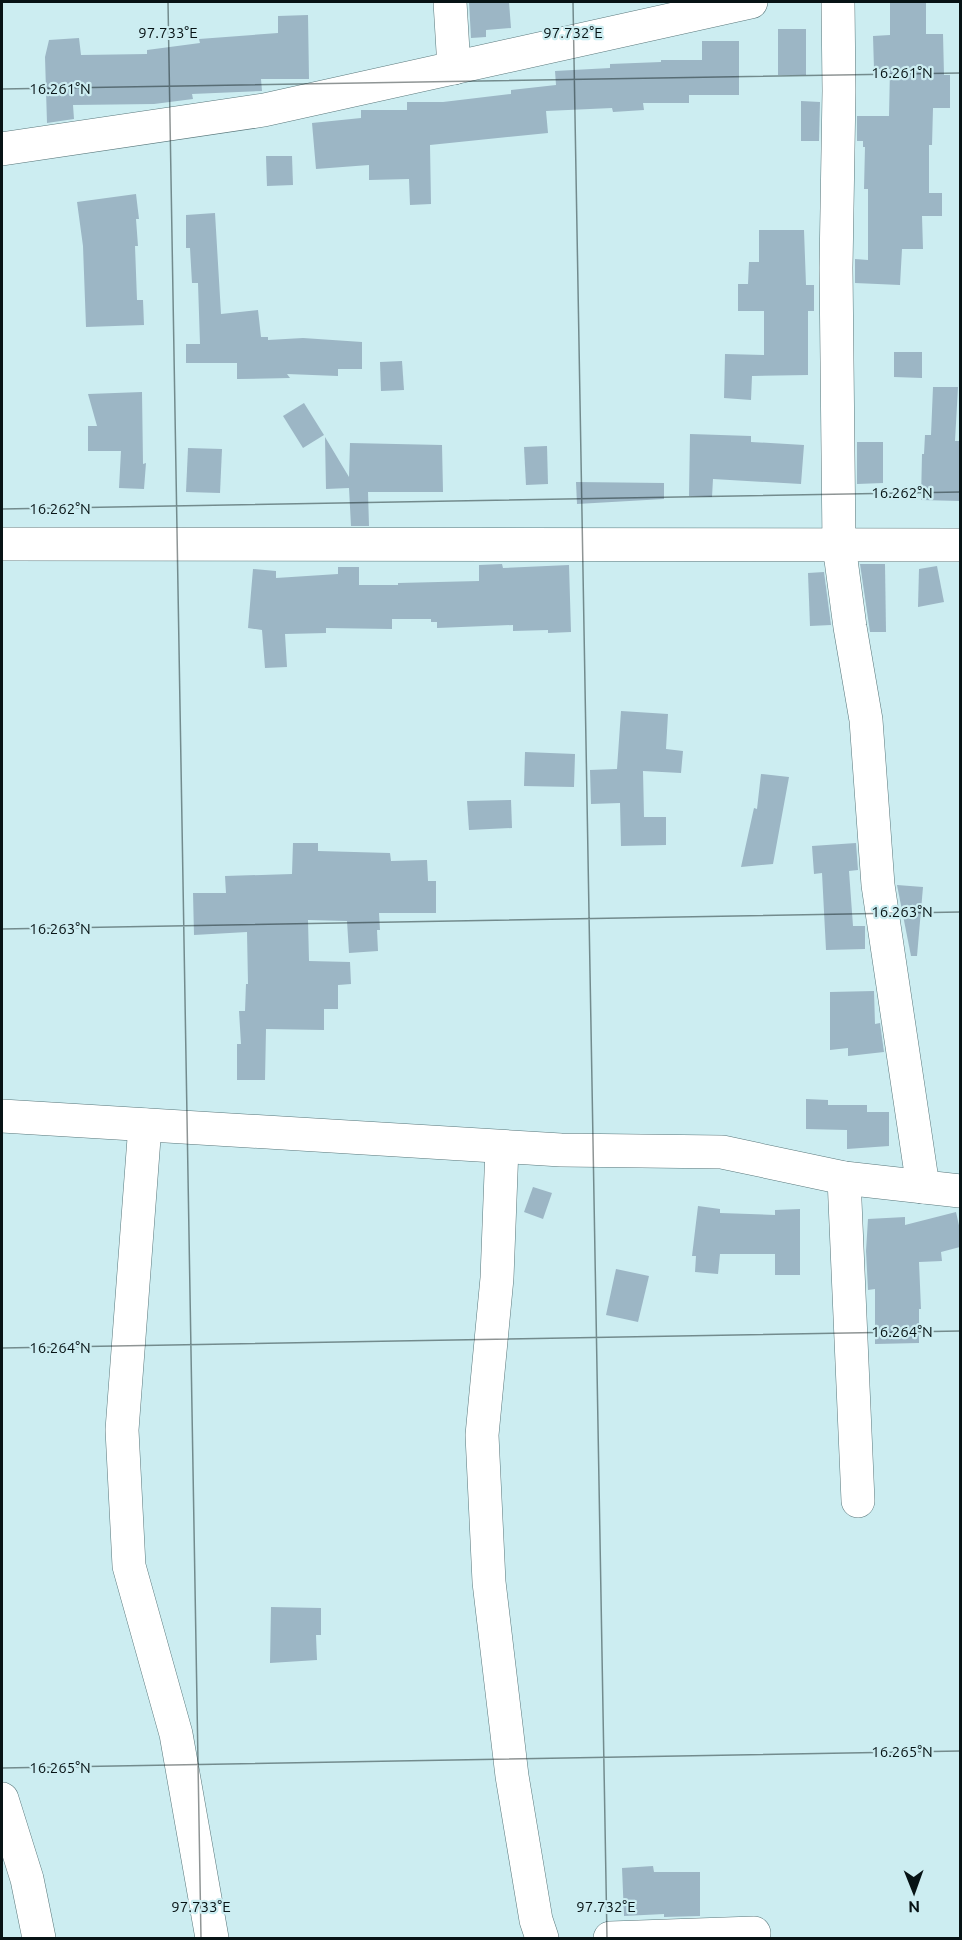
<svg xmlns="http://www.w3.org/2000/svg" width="962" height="1940" font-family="Ubuntu,sans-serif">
<rect width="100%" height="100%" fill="#ccedf1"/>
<g fill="#9cb6c5">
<path d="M 469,2 L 509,2 L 511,28 L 486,30 L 486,37 L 471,38 Z"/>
<path d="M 890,2 L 926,2 L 926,34 L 943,34 L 944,75 L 950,75 L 950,108 L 933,108 L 932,145 L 929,145 L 929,193 L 942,193 L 942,216 L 922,216 L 923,249 L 902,249 L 900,285 L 855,283 L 855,259 L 868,260 L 868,189 L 864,189 L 865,147 L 863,147 L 863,141 L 857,141 L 857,116 L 889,116 L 890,69 L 874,69 L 873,36 L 890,35 Z"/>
<path d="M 308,15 L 309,79 L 261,79 L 262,91 L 192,94 L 193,99 L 154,104 L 73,105 L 74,119 L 47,123 L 45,57 L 49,40 L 79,38 L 81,55 L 147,54 L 147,50 L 200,43 L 199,39 L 278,33 L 278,16 Z"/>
<rect x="778" y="29" width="28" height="46"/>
<path d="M 702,41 L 739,41 L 739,95 L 689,95 L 689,103 L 643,103 L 644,110 L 613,112 L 612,108 L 546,111 L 548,133 L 430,145 L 431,204 L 410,205 L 409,179 L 369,180 L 369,165 L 316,169 L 312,123 L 361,118 L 361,110 L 407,110 L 407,102 L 443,102 L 511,94 L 511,90 L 556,85 L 555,71 L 610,68 L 610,64 L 661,62 L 661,60 L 702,60 Z"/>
<path d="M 801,101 L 820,102 L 819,141 L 801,141 Z"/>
<path d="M 266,156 L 292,156 L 293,185 L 267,186 Z"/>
<path d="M 136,194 L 139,219 L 136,219 L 138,246 L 135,246 L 137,300 L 143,300 L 144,325 L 86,327 L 83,246 L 77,202 Z"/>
<path d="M 215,213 L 221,314 L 258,310 L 261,337 L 268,337 L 268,340 L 303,338 L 362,342 L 362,369 L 338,369 L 338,376 L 287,374 L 290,378 L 237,379 L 237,363 L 186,363 L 186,344 L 200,344 L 198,283 L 192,283 L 190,248 L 186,248 L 186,215 Z"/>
<path d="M 759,230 L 804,230 L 806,285 L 814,285 L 814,311 L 808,311 L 808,375 L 752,376 L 751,400 L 724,398 L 725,354 L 764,355 L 764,311 L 738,311 L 738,284 L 748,284 L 749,262 L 759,262 Z"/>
<path d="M 894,352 L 922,352 L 922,378 L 894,377 Z"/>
<path d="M 402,361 L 404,390 L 381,391 L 380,362 Z"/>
<path d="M 933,387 L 958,387 L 955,441 L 960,441 L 960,501 L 921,500 L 922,454 L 924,454 L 925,435 L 931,435 Z"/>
<path d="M 142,392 L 143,464 L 146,463 L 144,489 L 119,488 L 121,451 L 88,451 L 88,426 L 97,426 L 88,394 Z"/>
<path d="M 304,403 L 324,435 L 303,448 L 283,416 Z"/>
<path d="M 690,434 L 751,436 L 751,442 L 804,445 L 801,484 L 713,479 L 712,497 L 689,496 Z"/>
<path d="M 325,437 L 349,477 L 350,443 L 442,445 L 443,492 L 368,492 L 369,526 L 351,526 L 349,488 L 326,489 Z"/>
<path d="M 857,442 L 883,442 L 883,483 L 857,484 Z"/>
<path d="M 547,446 L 548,484 L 526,485 L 524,447 Z"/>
<path d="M 188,448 L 222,449 L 220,493 L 186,492 Z"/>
<path d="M 576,482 L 664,483 L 664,499 L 577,504 Z"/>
<path d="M 502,564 L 503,568 L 569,565 L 571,632 L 548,633 L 548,630 L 513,631 L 513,625 L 437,628 L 437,622 L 431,622 L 431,619 L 392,619 L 392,629 L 326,628 L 326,633 L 285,634 L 287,667 L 265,668 L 262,630 L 248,628 L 253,569 L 276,571 L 276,578 L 338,574 L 338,567 L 359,567 L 359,585 L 398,585 L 398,583 L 479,581 L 479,565 Z"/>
<path d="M 860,564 L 885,564 L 886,632 L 870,632 Z"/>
<path d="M 937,566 L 944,602 L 918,607 L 919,569 Z"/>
<path d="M 824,572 L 831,625 L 810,626 L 808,573 Z"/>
<path d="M 621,711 L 668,714 L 666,749 L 683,751 L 681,773 L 643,771 L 644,817 L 666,817 L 666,845 L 621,846 L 620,803 L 591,804 L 590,770 L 617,769 Z"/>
<path d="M 525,752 L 575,754 L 574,787 L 524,786 Z"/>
<path d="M 761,774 L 789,777 L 773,864 L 741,867 L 754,808 L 757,809 Z"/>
<path d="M 511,800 L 512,828 L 469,830 L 467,801 Z"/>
<path d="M 293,843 L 318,843 L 318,851 L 390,853 L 391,861 L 427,860 L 428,881 L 436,881 L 436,913 L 379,913 L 380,930 L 377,930 L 378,951 L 349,953 L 347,921 L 308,920 L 309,961 L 350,962 L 351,984 L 338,985 L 338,1009 L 324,1009 L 324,1030 L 266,1029 L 265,1080 L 237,1080 L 237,1044 L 241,1044 L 239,1011 L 245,1011 L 246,984 L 248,984 L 247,932 L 194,935 L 193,893 L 226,893 L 225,876 L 292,874 Z"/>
<path d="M 856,843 L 858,870 L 849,871 L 853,926 L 865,926 L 865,949 L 826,950 L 822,873 L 814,874 L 812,846 Z"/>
<path d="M 897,885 L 923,887 L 917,956 L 911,956 Z"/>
<path d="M 874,991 L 875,1024 L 880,1023 L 884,1052 L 848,1056 L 848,1048 L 830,1050 L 830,992 Z"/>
<path d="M 806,1099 L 828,1100 L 828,1105 L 867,1105 L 867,1112 L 889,1112 L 889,1146 L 847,1149 L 847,1130 L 806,1129 Z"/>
<path d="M 533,1187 L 552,1193 L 543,1219 L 524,1212 Z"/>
<path d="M 698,1206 L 720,1209 L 720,1213 L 775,1215 L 775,1210 L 800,1209 L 800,1275 L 775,1275 L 775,1254 L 720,1254 L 718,1274 L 695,1272 L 696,1256 L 692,1256 Z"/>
<path d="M 956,1212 L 960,1230 L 960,1247 L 941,1252 L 942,1261 L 919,1262 L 921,1309 L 919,1309 L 919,1343 L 875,1344 L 875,1289 L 868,1290 L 866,1251 L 868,1219 L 905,1217 L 905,1225 Z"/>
<path d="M 616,1269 L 649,1276 L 638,1322 L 606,1315 Z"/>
<path d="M 271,1607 L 321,1608 L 321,1635 L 316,1635 L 317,1660 L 270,1663 Z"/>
<path d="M 653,1866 L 654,1872 L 700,1872 L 700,1916 L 664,1917 L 664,1914 L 624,1916 L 622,1868 Z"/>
</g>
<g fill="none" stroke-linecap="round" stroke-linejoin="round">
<g stroke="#59777b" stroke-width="34">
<g id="minor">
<path d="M 450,2 L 454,68"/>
<path d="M 838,2 L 839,91 L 836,268 L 839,545 L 850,627 L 866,720 L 878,885 L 923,1187"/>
<path d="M 2,149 L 264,110 L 751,2"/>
<path d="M 2,544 L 960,545"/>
<path d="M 2,1116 L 561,1150 L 722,1152 L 844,1178 L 960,1191"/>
<path d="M 145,1125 L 122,1430 L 129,1566 L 176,1734 L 212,1938"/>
<path d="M 502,1147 L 497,1278 L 482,1435 L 489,1582 L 512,1776 L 536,1920 L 542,1938"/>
<path d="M 844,1178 L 858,1501"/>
<path d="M 2,1799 L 27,1879 L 39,1938"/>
<path d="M 610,1938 L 754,1933"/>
</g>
</g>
<use href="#minor" stroke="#fff" stroke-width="33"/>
</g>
<path fill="none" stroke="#071315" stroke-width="1.5" stroke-opacity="0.45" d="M 168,2 L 201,1938M 573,2 L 607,1938M 2,89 L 960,73M 2,509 L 960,492M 2,929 L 960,912M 2,1348 L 960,1331M 2,1768 L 960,1751"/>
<g font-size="15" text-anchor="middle" fill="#071315" stroke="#ccedf1" stroke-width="4.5" stroke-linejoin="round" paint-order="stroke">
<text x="168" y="38">97.733°E</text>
<text x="573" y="38">97.732°E</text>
<text x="902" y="78">16.261°N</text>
<text x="60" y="94">16.261°N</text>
<text x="902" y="498">16.262°N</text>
<text x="60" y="514">16.262°N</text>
<text x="902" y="917">16.263°N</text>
<text x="60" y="934">16.263°N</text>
<text x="902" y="1337">16.264°N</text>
<text x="60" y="1353">16.264°N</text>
<text x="902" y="1757">16.265°N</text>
<text x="60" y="1773">16.265°N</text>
<text x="201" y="1912">97.733°E</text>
<text x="606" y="1912">97.732°E</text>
</g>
<rect width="962" height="1940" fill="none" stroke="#071315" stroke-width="6"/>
<g transform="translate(914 1892) rotate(179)" stroke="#ccedf1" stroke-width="4.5" paint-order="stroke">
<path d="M0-4.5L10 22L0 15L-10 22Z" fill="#071315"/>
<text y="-9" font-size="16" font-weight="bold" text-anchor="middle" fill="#071315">N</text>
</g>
</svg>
